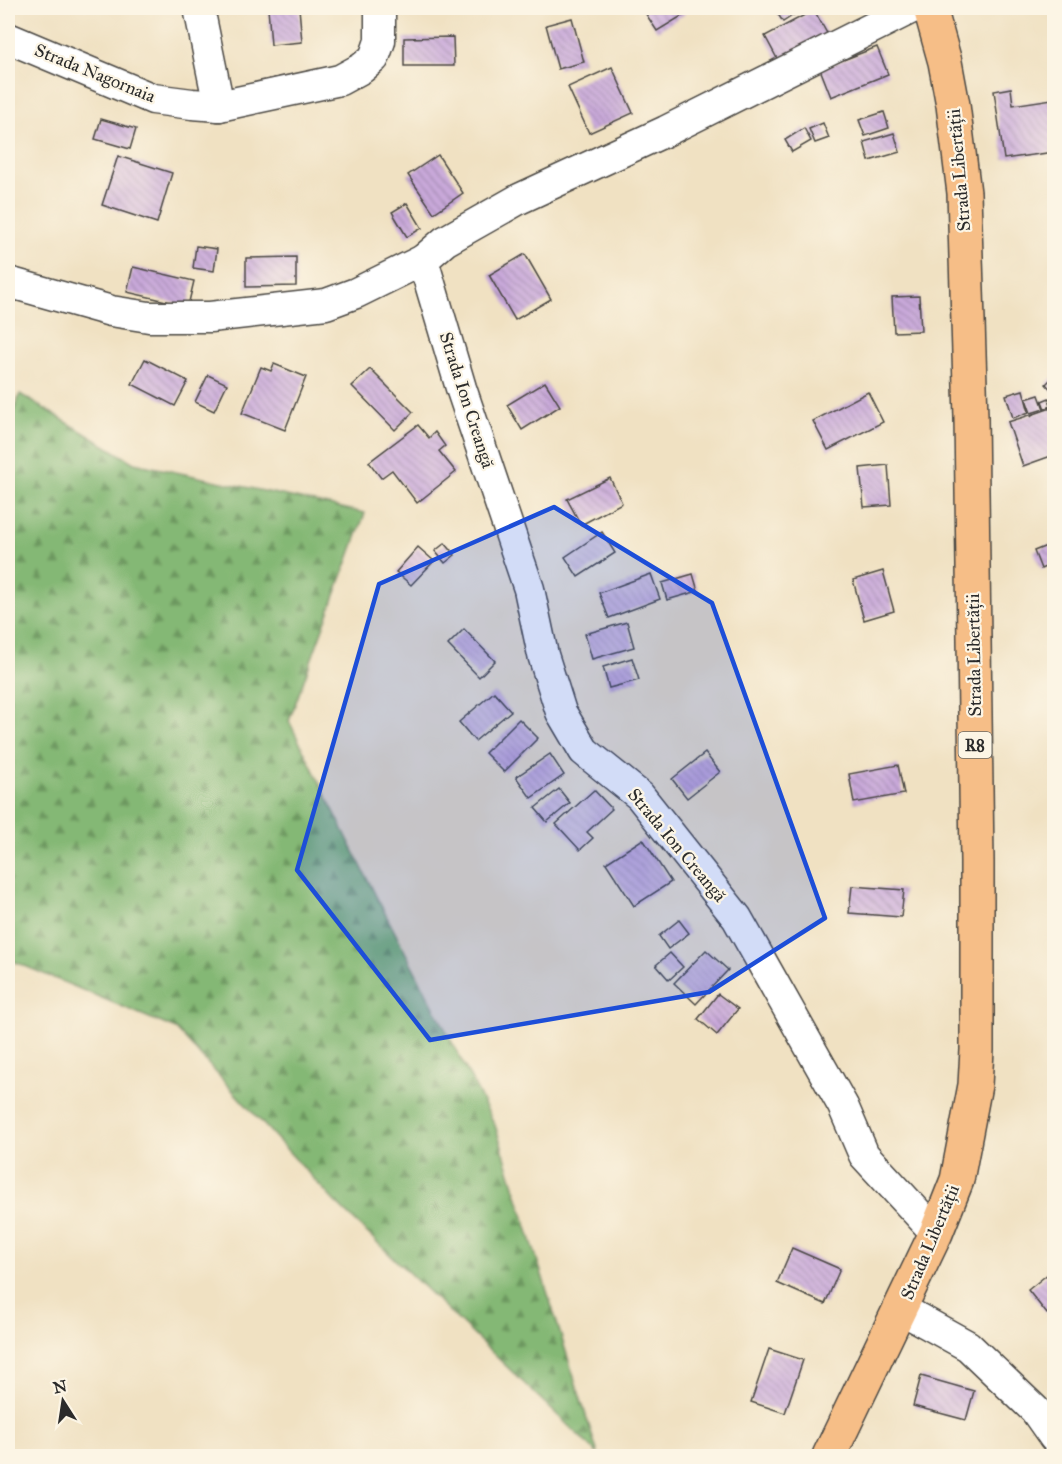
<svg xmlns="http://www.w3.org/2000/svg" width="1062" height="1464" font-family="'IM FELL Great Primer',serif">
<defs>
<pattern id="forest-firs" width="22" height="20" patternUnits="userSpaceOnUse" patternTransform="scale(1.5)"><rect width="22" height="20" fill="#84b874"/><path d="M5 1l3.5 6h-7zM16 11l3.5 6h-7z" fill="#6c965f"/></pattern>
<pattern id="building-back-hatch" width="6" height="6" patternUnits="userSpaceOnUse" patternTransform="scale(1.5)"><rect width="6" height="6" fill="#c9a9da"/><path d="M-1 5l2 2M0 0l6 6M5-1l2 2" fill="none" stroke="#a38ab1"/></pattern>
</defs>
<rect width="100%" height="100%" fill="#fcf5e5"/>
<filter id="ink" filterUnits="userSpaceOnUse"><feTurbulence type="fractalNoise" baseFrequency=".0167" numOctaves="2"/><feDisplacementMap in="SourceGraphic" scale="12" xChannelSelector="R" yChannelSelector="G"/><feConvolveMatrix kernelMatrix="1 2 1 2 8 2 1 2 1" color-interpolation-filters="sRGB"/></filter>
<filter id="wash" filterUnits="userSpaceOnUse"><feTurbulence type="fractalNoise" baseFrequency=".008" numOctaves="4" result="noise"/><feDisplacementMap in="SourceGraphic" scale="24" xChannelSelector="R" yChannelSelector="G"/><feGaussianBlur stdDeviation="1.35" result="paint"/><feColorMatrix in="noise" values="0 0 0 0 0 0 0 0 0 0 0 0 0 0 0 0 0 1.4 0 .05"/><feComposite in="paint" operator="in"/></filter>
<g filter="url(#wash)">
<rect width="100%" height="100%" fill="#f0e1c2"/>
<path fill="url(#forest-firs)" stroke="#587250" stroke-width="1.5" d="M 20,394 L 134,463 L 365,513 L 289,721 L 375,894 L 495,1125 L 598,1454 L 334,1201 L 176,1029 L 8,959 L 8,431 Z"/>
<g id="blocks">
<g fill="url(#building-back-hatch)">
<path d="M 268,8 L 299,8 L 302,42 L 271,45 Z"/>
<path d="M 642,8 L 681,8 L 685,14 L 657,31 Z"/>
<path d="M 774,8 L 804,8 L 783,22 Z"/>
<path d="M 814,10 L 829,37 L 780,64 L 765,36 Z"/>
<path d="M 572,18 L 584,62 L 558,69 L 546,25 Z"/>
<path d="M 453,37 L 454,66 L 404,66 L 404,38 Z"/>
<path d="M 877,47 L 888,74 L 831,97 L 820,69 Z"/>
<path d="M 612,67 L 633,113 L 589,133 L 568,87 Z"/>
<path d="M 1011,88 L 1013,105 L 1052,99 L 1054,108 L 1054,152 L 1004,159 L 994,91 Z"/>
<path d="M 884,112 L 889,128 L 865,136 L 859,120 Z"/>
<path d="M 101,119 L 136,129 L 130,149 L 95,139 Z"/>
<path d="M 823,123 L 829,138 L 815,143 L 809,129 Z"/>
<path d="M 804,128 L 811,141 L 792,152 L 785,140 Z"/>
<path d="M 894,133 L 900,152 L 869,161 L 864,142 Z"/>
<path d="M 438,155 L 463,193 L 434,213 L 408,175 Z"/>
<path d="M 118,156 L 172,173 L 157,223 L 102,205 Z"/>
<path d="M 407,203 L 422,228 L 407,237 L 392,212 Z"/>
<path d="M 196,246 L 217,249 L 214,271 L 193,268 Z"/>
<path d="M 525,254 L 551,299 L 515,320 L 489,275 Z"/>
<path d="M 296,257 L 296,286 L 246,287 L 246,258 Z"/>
<path d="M 133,267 L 194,281 L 188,306 L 127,292 Z"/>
<path d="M 919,296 L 921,331 L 894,332 L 892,297 Z"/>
<path d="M 145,359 L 188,381 L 175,406 L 132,384 Z"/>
<path d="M 274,364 L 306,377 L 285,430 L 242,413 L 261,367 L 271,371 Z"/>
<path d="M 370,369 L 413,412 L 395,430 L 352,386 Z"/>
<path d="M 208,375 L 227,384 L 214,411 L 195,402 Z"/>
<path d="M 1054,376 L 1054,393 L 1046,384 Z"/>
<path d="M 545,382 L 560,406 L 522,430 L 507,405 Z"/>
<path d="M 1023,390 L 1029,412 L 1013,418 L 1006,395 Z"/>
<path d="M 868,392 L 883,422 L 828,450 L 813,421 Z"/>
<path d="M 1039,395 L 1044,409 L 1031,413 L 1026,399 Z"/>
<path d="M 1049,398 L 1051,406 L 1045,409 L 1042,401 Z"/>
<path d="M 1054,407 L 1054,455 L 1023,466 L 1008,422 L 1030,415 L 1032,417 L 1031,415 Z"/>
<path d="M 418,425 L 429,438 L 435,432 L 445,446 L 439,451 L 456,472 L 417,503 L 392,470 L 381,478 L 369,462 Z"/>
<path d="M 888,465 L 891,505 L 864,507 L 860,468 Z"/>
<path d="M 610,478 L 622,503 L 581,525 L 567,499 Z"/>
<path d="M 602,532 L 615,553 L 578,577 L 565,557 Z"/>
<path d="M 445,543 L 455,555 L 445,563 L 435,551 Z"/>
<path d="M 1049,545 L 1054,556 L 1054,563 L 1041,569 L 1034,551 Z"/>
<path d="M 418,547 L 434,561 L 411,585 L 396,572 Z"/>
<path d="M 883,571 L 894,611 L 864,620 L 853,580 Z"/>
<path d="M 651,574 L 660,599 L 609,618 L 599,593 Z"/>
<path d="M 693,574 L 698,591 L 667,600 L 662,583 Z"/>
<path d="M 627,622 L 634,647 L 592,659 L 585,634 Z"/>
<path d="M 464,629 L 495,661 L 479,677 L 448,645 Z"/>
<path d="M 632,658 L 639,680 L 609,688 L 603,667 Z"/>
<path d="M 494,692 L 511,711 L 475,741 L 459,722 Z"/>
<path d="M 519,719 L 538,738 L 504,772 L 485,753 Z"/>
<path d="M 705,753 L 720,772 L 687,798 L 672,779 Z"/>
<path d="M 550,754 L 564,775 L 531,798 L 516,777 Z"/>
<path d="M 898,765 L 904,794 L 854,803 L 849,774 Z"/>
<path d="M 559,789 L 570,803 L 547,822 L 535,808 Z"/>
<path d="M 594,790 L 612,809 L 587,832 L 593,838 L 580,850 L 556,824 Z"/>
<path d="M 643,839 L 671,882 L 634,906 L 606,863 Z"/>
<path d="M 852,886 L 904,890 L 901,917 L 849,913 Z"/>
<path d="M 679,920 L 689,933 L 668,949 L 659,936 Z"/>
<path d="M 706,950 L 728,970 L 696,1004 L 674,983 Z"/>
<path d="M 670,953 L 683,967 L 669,980 L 656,965 Z"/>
<path d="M 718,994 L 738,1009 L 717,1035 L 698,1019 Z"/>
<path d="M 792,1248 L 840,1269 L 825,1304 L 777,1283 Z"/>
<path d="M 1054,1269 L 1054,1308 L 1047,1314 L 1028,1290 Z"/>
<path d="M 769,1349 L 803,1360 L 785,1413 L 751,1402 Z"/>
<path d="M 921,1376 L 974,1391 L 966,1420 L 913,1406 Z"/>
</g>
</g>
</g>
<g filter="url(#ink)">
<use href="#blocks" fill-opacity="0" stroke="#494642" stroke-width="1.5"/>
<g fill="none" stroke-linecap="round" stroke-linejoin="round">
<g stroke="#494642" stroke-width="33">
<g id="street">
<path d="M 199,8 L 219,106"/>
<path d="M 8,38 L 153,99 L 192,104 L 219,106 L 340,80 L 362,68 L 374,58 L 380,41 L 380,8"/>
<path d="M 423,260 L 461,388 L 529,589 L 543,655 L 561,712 L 584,751 L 640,796 L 737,918 L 843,1106 L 864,1155 L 936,1233"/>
<path d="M 8,282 L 111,311 L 149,317 L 210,317 L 326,304 L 356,293 L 423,260 L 445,241 L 519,199 L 666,131 L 912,8"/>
<path d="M 901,1309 L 968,1346 L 1035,1410 L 1054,1437"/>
</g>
</g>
<g stroke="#494642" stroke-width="36">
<path id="highway" d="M 829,1456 L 936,1233 L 957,1180 L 975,1085 L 977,1050 L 977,862 L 971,417 L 964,193 L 953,105 L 945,62 L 930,8"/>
</g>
<path stroke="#494642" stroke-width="4" stroke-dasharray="4.5 4.5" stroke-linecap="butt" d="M 10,1456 L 11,1456"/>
<use href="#street" stroke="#fff" stroke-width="30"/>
<use href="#highway" stroke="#f6be87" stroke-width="33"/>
</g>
</g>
<path fill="#1d4ed8" fill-opacity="0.2" stroke="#1d4ed8" stroke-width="4.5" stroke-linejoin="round" d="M 554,507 L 712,603 L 825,918 L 709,992 L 430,1040 L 297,870 L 379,584 Z"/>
<g text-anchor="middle" stroke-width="4.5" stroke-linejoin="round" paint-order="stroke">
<rect fill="#fcf5e5" stroke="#6a6863" stroke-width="1.5" x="958.5" y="732" width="33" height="26" rx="4.5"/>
<g font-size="16" font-weight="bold" fill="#2b2b2b">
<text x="975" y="751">R8</text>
</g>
<g font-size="18" fill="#2b2b2b" stroke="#fcf5e5">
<text transform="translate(95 73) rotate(22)" y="6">Strada Nagornaia</text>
<text transform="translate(959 170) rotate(-95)" y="6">Strada Libertății</text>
<text transform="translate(467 400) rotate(72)" y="6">Strada Ion Creangă</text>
<text transform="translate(974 655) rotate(-91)" y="6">Strada Libertății</text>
<text transform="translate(677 845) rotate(50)" y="6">Strada Ion Creangă</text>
<text transform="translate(930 1242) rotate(-67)" y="6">Strada Libertății</text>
</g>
</g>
<rect width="1062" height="1464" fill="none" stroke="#fcf5e5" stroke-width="30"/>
<g transform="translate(63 1401) rotate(348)" stroke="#fcf5e5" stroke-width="4.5" paint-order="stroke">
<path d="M0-4.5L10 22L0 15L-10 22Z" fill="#2b2b2b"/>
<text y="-9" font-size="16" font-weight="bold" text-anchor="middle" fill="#2b2b2b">N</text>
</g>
</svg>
